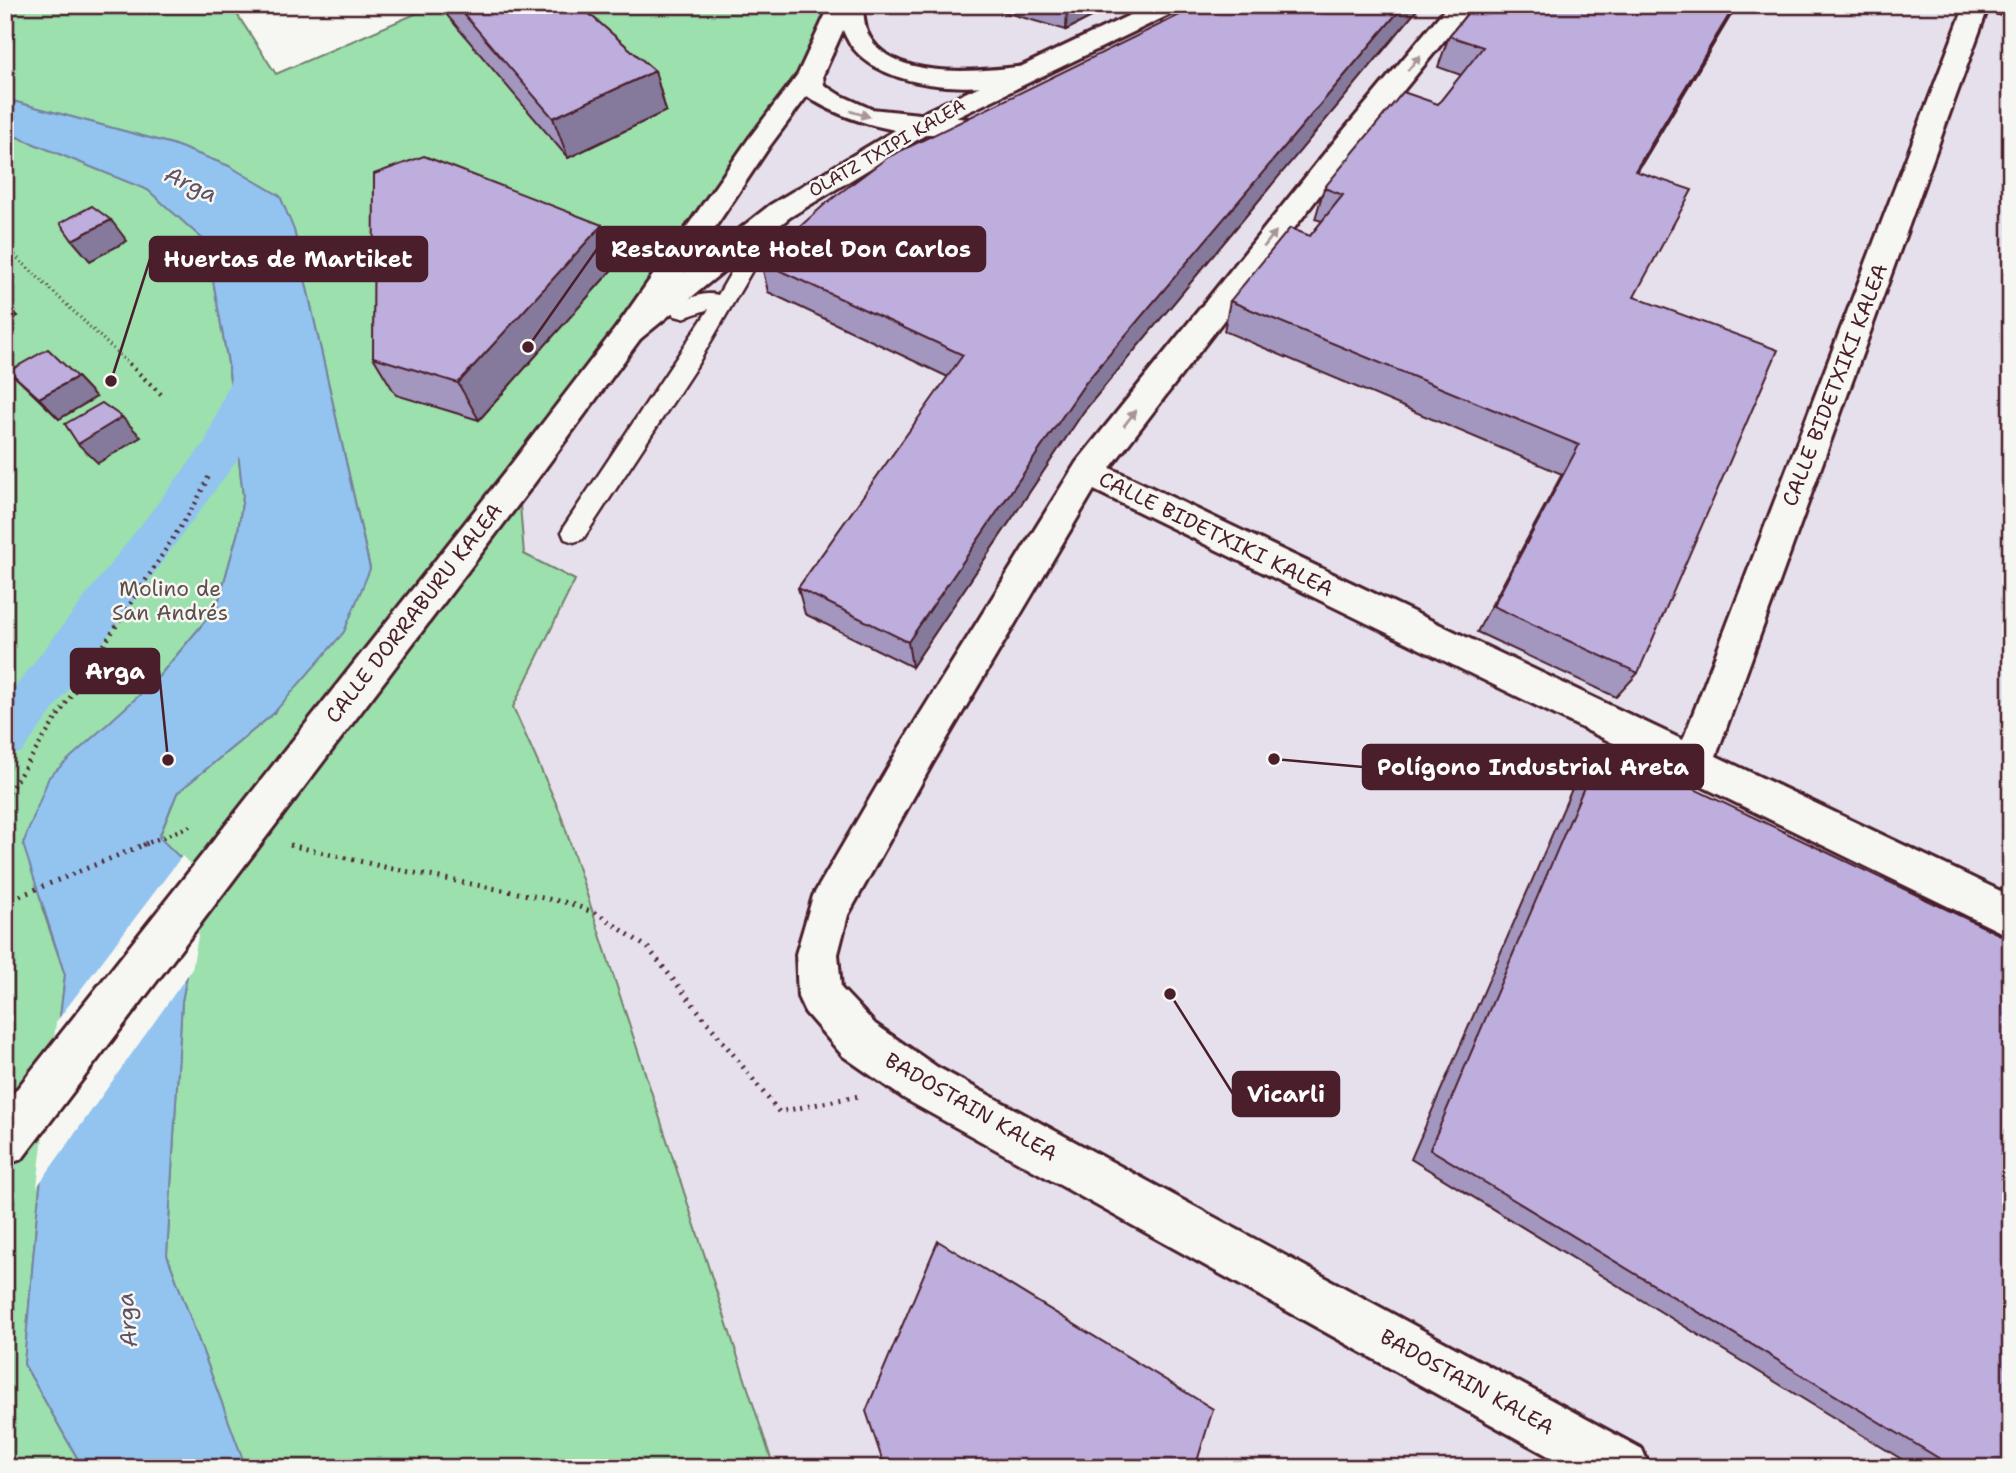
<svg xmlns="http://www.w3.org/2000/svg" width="2016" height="1473" font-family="'Shantell Sans',sans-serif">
<rect width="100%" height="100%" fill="#f6f6f2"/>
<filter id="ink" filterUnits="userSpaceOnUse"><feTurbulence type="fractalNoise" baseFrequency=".0143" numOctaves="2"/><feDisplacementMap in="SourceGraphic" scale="14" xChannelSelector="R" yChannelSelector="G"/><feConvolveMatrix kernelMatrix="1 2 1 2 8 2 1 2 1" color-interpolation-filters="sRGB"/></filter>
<g filter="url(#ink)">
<path fill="#e5e0ec" d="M 839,5 L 2011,5 L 2011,1468 L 774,1468 L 560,812 L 513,707 L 575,580 L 524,555 L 518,480 Z"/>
<g fill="#9be0ad" stroke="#72806c" stroke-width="2">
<path d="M 5,5 L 231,5 L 276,74 L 436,5 L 842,5 L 815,67 L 518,480 L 524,554 L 575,580 L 513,707 L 560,812 L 774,1468 L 246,1468 L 167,1255 L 182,1001 L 205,882 L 159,838 L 177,793 L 273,714 L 370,568 L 294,230 L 229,166 L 172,144 L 5,99 Z"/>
<path d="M 5,132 L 148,190 L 206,242 L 228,363 L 243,496 L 238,532 L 217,607 L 155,681 L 42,907 L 65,975 L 37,1213 L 24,1364 L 83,1468 L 5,1468 L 5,747 L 195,504 L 209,476 L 218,481 L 211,476 L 221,443 L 5,725 Z"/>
</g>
<path fill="#93c4ef" stroke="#7682a1" stroke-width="2" d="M 5,99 L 172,144 L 229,166 L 280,196 L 294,230 L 370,569 L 344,632 L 273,714 L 177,793 L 159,837 L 205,882 L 182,1001 L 167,1255 L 246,1468 L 83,1468 L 24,1364 L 37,1213 L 65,975 L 23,844 L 49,777 L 155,681 L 217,607 L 238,532 L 243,496 L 228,363 L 206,242 L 148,190 L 5,132 Z"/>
<path fill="#f6f6f2" d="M 182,856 L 208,882 L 192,969 L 37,1187 L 56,1022 Z"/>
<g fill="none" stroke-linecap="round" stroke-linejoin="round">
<path fill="#93c4ef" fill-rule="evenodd" d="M 260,343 L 274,347 L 280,357 L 238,459 L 22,752 L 5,758 L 5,700 L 205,442 L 240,357 L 246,347 Z"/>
<g stroke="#4a1f2b" stroke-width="5">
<path id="service" d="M 751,248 L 758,250 L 761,255 L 696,367 L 583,539 L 574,542 L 565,539 L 562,532 L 565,525 L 709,309 L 683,318 L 675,316 L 672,311 C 680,299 705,291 718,295 L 744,250 Z"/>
</g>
<g stroke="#4a1f2b" stroke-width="6">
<g id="minor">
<path d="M 830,5 L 862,5 C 864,14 864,24 867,32 C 889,83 983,71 1026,66 L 1035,69 L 1039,74 L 1035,79 C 979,93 867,94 843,30 L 823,75 L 824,85 L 838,94 L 871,109 L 968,119 L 972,125 L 968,131 C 923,142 844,123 807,96 L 769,147 L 640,339 L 629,342 L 618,339 L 614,332 L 618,325 L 750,137 L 798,74 Z"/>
<path d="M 1448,5 L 1473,5 L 1342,166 L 1110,468 L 1683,740 L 1965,5 L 1989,5 L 1716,756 L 2011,896 L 2011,937 L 1094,490 L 932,764 L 848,915 L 838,954 L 841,988 L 875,1024 L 937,1067 L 1642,1449 L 1650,1468 L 1570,1468 L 905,1099 L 843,1056 L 805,1012 L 798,997 L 796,954 L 813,896 L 904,740 L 1076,463 L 1324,154 Z"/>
</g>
</g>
<g stroke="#4a1f2b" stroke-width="6">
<g id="secondary">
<path d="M 1151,5 L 1183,5 L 1179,10 L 945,123 L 790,217 L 640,339 L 530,489 L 22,1159 L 5,1165 L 5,1104 L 506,471 L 618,325 L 770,205 L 927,111 Z"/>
<path d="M 1986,5 L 2011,5 L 2011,18 L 1990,10 Z"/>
</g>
</g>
<path stroke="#4a1f2b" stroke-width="3.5" stroke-dasharray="1 3.5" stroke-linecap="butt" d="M 5,246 L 131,366"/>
<g stroke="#4a1f2b" stroke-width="4.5" stroke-dasharray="2 5" stroke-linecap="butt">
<path d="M 129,364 L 164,397"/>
<path d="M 5,798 L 195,504 L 209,476"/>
<path d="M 143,845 L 192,825"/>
</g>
<g stroke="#4a1f2b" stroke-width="5" stroke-dasharray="2 6" stroke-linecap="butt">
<path d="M 290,845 L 389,868 L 569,903 L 600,915 L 648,948 L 779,1112 L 858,1096"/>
<path d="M 5,902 L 148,843"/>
</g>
<use href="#service" fill="#f6f6f2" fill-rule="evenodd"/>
<use href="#minor" fill="#f6f6f2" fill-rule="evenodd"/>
<use href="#secondary" fill="#f6f6f2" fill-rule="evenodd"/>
</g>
<g fill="#a396bf" stroke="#4a1f2b" stroke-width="2">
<path d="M 442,5 L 579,5 L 655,71 L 666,111 L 568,158 L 446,14 Z"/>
<path d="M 980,5 L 1104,5 L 1103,11 L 1066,30 Z"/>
<path d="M 1200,5 L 1421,5 L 1084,411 L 912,667 L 805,614 L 798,588 L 948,377 L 768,292 L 761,262 Z"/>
<path d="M 1474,5 L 1737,5 L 1637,172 L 1634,297 L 1638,673 L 1616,697 L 1477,632 L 1562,474 L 1224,331 L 1230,301 L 1310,236 L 1322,221 L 1315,219 L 1324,188 L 1438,104 L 1461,75 L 1438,67 L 1449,36 Z"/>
<path d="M 616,265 L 479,420 L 396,395 L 373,357 Z"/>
<path d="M 9,371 L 77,377 L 96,397 L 59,419 Z"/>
<path d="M 1602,745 L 2011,1468 L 1916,1468 L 1411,1159 L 1581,768 Z"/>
</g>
<g fill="#857a9b" stroke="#4a1f2b" stroke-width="2">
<path d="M 1067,5 L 1104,5 L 1103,11 L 1066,30 Z"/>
<path d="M 1404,5 L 1421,5 L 1084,411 L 912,667 L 908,642 L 1086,382 Z"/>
<path d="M 1735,5 L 1737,5 L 1619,202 L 1635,171 Z"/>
<path d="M 655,71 L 666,111 L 568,158 L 553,118 Z"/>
<path d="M 111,220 L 127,241 L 90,261 L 72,240 Z"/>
<path d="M 602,225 L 616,265 L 479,420 L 458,383 Z"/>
<path d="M 5,303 L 18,316 L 5,323 Z"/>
<path d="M 77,377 L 96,397 L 59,419 L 39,398 Z"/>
<path d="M 122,417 L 141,437 L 98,463 L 78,444 Z"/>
</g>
<g fill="#beaede" stroke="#4a1f2b" stroke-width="2">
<path d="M 456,5 L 579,5 L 655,71 L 553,118 Z"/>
<path d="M 1200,5 L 1404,5 L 1086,382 L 908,642 L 798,588 L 963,355 L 761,262 L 825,204 L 888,157 Z"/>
<path d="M 1474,5 L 1735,5 L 1635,171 L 1692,190 L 1634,297 L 1778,350 L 1638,673 L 1493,606 L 1579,445 L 1230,301 L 1290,228 L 1310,236 L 1343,195 L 1324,188 L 1403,92 L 1438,104 L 1483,47 L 1449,36 Z"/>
<path d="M 424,156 L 602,225 L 458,383 L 373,357 L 374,174 Z"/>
<path d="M 92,206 L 111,220 L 72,240 L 60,223 Z"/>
<path d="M 48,349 L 77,377 L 39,398 L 9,371 Z"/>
<path d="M 102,403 L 122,417 L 78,444 L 65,424 Z"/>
<path d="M 1602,745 L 2011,940 L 2011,1468 L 1955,1468 L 1430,1149 Z"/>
<path d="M 938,1241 L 1213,1409 L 1195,1468 L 885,1468 L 866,1411 Z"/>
</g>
<defs><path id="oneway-solid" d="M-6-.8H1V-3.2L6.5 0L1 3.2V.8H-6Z" transform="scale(1.75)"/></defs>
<g fill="#a99598">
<use href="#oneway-solid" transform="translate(1414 63) rotate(-50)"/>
<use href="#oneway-solid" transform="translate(860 114) rotate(16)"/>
<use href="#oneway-solid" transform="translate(1270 239) rotate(-52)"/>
<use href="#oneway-solid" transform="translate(1130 418) rotate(-52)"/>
</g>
</g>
<g text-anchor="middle" stroke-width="5" stroke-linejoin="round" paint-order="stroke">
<g font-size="18" fill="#4a1f2b" stroke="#f6f6f2">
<text transform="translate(887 148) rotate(-30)" y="6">OLATZ TXIPI KALEA</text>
</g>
<g font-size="21" fill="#4a1f2b" stroke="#f6f6f2">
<text transform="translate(1835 385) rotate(-69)" y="7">CALLE BIDETXIKI KALEA</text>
<text transform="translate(1216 534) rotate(26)" y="7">CALLE BIDETXIKI KALEA</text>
<text transform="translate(414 613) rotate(-52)" y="7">CALLE DORRABURU KALEA</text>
<text transform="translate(971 1107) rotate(30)" y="7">BADOSTAIN KALEA</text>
<text transform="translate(1467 1382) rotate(29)" y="7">BADOSTAIN KALEA</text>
</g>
<g font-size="21" fill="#5e4f4c" stroke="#f6f6f2">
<text x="170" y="596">Molino de<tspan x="170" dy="24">San Andrés</tspan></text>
</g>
<g font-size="23" font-style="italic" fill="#605166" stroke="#f6f6f2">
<text transform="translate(191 184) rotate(25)" y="8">Arga</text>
<text transform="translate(127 1320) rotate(-95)" y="8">Arga</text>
</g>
</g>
<path fill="none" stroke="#4a1f2b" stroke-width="2.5" d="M528 347L597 249M111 381L150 259M168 760L159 671M1274 759L1363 767M1170 994L1233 1094"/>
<g fill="#4a1f2b" stroke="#f6f6f2" stroke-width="2.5">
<circle cx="528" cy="347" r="7"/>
<circle cx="111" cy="381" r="7"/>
<circle cx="168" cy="760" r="7"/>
<circle cx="1274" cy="759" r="7"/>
<circle cx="1170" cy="994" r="7"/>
</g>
<g fill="#4a1f2b" stroke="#4a1f2b" stroke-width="2.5">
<rect x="597" y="227" width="388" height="44" rx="7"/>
<rect x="150" y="237" width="277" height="44" rx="7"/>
<rect x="71" y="649" width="88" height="44" rx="7"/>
<rect x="1363" y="745" width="340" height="44" rx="7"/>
<rect x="1233" y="1072" width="106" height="44" rx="7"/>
</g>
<g font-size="23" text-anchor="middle" font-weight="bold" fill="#fff">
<text x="791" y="257">Restaurante Hotel Don Carlos</text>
<text x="288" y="267">Huertas de Martiket</text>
<text x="115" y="679">Arga</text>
<text x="1533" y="775">Polígono Industrial Areta</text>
<text x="1286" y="1102">Vicarli</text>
</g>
<rect width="2016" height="1473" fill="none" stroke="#f6f6f2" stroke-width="28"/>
<rect x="14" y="14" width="1988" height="1445" fill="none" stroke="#4a1f2b" stroke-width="2.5" filter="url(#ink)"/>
</svg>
